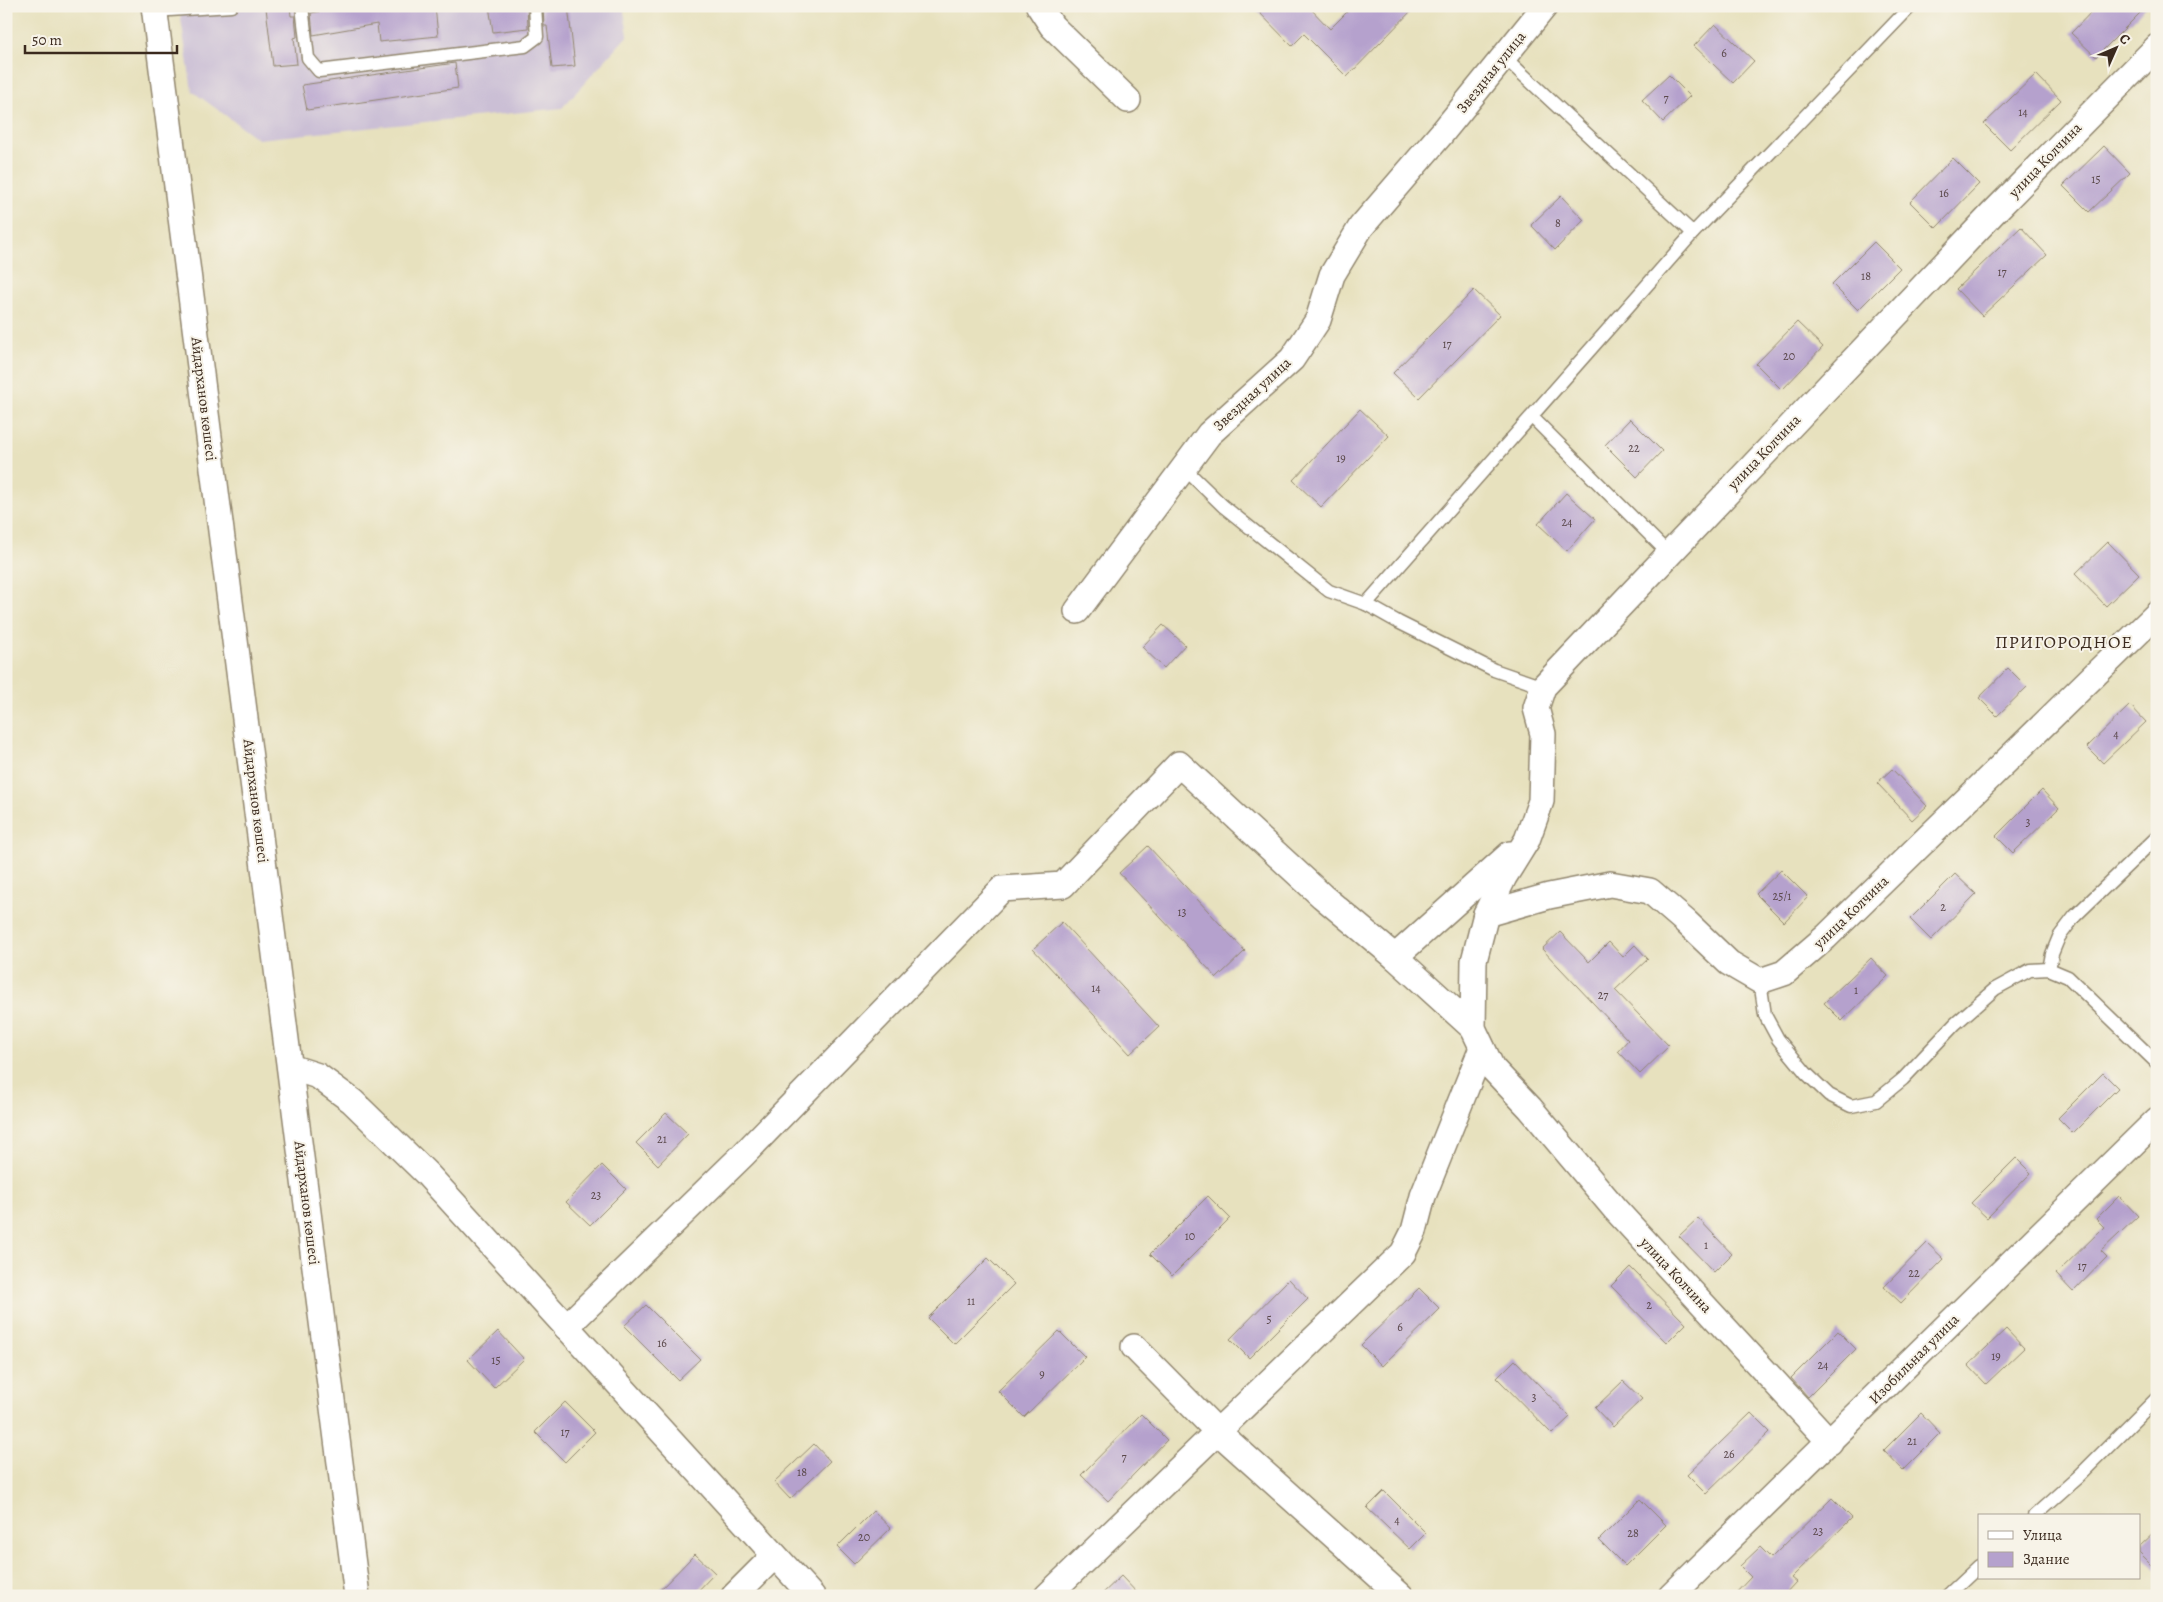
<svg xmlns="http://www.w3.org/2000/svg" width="2163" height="1602" font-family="Alegreya,serif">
<rect width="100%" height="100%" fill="#f7f3e8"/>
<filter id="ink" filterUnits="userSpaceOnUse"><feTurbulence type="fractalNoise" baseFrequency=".02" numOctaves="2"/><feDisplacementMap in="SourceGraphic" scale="10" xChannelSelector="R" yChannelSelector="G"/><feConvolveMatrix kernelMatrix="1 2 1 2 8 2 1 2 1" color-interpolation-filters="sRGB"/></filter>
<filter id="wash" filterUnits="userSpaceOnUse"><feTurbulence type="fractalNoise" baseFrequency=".0096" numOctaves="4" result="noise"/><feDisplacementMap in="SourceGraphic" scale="20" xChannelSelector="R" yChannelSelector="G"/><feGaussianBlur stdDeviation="1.12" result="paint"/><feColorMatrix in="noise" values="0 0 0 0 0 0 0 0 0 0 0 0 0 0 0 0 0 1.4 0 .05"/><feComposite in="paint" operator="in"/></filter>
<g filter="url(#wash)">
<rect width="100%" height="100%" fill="#e7e1be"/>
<path fill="#cbbfd5" d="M 179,6 L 623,6 L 628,35 L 562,108 L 258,139 L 192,91 Z"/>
<g id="blocks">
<g fill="#b5a1cd">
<path d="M 278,6 L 290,6 L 291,16 L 295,16 L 297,37 L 294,38 L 297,64 L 273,66 L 266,8 Z"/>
<path d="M 352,6 L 435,6 L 438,36 L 379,42 L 377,24 L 313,35 L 311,13 Z"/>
<path d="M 489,6 L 527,6 L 528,28 L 493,32 Z"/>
<path d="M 543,6 L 568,6 L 575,66 L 552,68 L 547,26 L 544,26 Z"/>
<path d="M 1253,6 L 1308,6 L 1330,29 L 1353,6 L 1416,6 L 1347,77 L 1304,34 L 1292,46 Z"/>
<path d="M 2097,6 L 2147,6 L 2096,57 L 2071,33 Z"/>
<path d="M 1715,24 L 1754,61 L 1733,83 L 1694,46 Z"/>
<path d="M 455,63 L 458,88 L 307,110 L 302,85 Z"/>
<path d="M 2036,74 L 2061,100 L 2010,150 L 1984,124 Z"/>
<path d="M 1669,75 L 1690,96 L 1663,122 L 1642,100 Z"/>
<path d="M 2104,146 L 2130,173 L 2089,212 L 2063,186 Z"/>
<path d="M 1953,158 L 1979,184 L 1936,228 L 1910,202 Z"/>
<path d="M 1561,196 L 1584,220 L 1555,250 L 1531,225 Z"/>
<path d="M 2021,227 L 2047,255 L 1982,316 L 1956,289 Z"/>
<path d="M 1874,242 L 1900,268 L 1858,310 L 1832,284 Z"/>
<path d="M 1474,290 L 1500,315 L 1419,398 L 1393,373 Z"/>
<path d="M 1797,322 L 1823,347 L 1782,390 L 1756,364 Z"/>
<path d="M 1360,409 L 1389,436 L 1321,507 L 1293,480 Z"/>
<path d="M 1630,419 L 1662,451 L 1637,477 L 1605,445 Z"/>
<path d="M 1566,493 L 1595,519 L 1567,551 L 1538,524 Z"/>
<path d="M 2108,542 L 2139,574 L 2106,606 L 2075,574 Z"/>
<path d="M 1163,625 L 1185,645 L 1164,668 L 1142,647 Z"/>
<path d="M 2008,668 L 2027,687 L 1997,716 L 1979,698 Z"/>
<path d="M 2130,705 L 2146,722 L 2103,763 L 2087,747 Z"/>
<path d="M 1892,769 L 1927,806 L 1912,820 L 1877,783 Z"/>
<path d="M 2042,790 L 2059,808 L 2013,853 L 1996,836 Z"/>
<path d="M 1148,846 L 1245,951 L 1217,978 L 1119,873 Z"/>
<path d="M 1781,870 L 1808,897 L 1784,922 L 1756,894 Z"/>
<path d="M 1955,874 L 1976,894 L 1931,940 L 1910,919 Z"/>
<path d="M 1062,922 L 1159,1027 L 1130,1054 L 1033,949 Z"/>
<path d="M 1560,932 L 1589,962 L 1609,942 L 1623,957 L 1635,945 L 1648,959 L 1615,990 L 1669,1046 L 1640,1074 L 1618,1051 L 1628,1040 L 1542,949 Z"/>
<path d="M 1871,958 L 1888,976 L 1842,1021 L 1824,1003 Z"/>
<path d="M 2103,1073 L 2118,1088 L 2073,1133 L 2058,1118 Z"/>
<path d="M 666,1113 L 688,1134 L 658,1165 L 636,1143 Z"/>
<path d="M 2016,1158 L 2031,1173 L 1987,1218 L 1971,1203 Z"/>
<path d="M 602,1165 L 626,1189 L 590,1225 L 566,1202 Z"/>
<path d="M 1208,1196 L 1230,1218 L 1172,1276 L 1150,1254 Z"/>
<path d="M 2119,1196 L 2138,1216 L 2101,1251 L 2107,1257 L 2073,1292 L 2056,1274 L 2104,1227 L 2096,1219 Z"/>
<path d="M 1698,1218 L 1732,1254 L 1714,1272 L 1679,1236 Z"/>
<path d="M 1927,1243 L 1944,1259 L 1901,1303 L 1884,1287 Z"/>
<path d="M 988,1258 L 1014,1284 L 954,1344 L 928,1318 Z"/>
<path d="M 1630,1267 L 1686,1324 L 1667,1343 L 1611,1286 Z"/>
<path d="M 1289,1279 L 1308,1299 L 1249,1358 L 1230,1339 Z"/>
<path d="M 1419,1288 L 1440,1309 L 1382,1366 L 1361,1345 Z"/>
<path d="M 646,1305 L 700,1359 L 678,1380 L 624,1326 Z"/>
<path d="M 2006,1329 L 2024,1348 L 1986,1384 L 1968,1365 Z"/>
<path d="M 498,1331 L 524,1359 L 494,1388 L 468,1360 Z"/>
<path d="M 1059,1331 L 1085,1357 L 1024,1417 L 998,1391 Z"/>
<path d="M 1838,1331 L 1856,1349 L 1808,1397 L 1791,1378 Z"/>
<path d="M 1515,1360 L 1570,1417 L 1552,1434 L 1497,1378 Z"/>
<path d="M 1623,1381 L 1642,1399 L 1613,1427 L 1595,1408 Z"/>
<path d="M 565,1402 L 595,1432 L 565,1462 L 535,1432 Z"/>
<path d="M 1751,1413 L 1770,1432 L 1706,1494 L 1687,1475 Z"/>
<path d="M 1921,1413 L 1940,1433 L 1903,1470 L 1884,1450 Z"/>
<path d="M 1141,1414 L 1167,1440 L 1108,1501 L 1081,1475 Z"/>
<path d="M 814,1444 L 830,1461 L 790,1499 L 774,1482 Z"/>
<path d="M 1384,1491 L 1426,1533 L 1410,1549 L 1367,1508 Z"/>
<path d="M 1832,1498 L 1852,1518 L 1791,1578 L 1796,1582 L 1783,1596 L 1733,1596 L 1751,1577 L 1740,1566 L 1760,1547 L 1771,1558 Z"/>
<path d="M 1640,1499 L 1666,1525 L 1625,1566 L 1599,1540 Z"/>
<path d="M 873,1511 L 891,1528 L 854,1564 L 837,1547 Z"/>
<path d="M 2157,1529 L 2157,1571 L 2139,1553 L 2139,1546 Z"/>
<path d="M 695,1554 L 715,1573 L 693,1596 L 654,1596 Z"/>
<path d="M 1121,1576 L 1140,1596 L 1100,1596 Z"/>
</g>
</g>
</g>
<g filter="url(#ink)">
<use href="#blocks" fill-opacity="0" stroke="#91866e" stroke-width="1"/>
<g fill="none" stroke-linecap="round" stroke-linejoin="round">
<g stroke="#91866e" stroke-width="15">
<g id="service">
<path d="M 302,6 L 308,58 L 319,71 L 525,46 L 537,37 L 535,6"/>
<path d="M 154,11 L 231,6"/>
<path d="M 1504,57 L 1693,233"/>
<path d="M 1532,417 L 1668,553"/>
<path d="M 1183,467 L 1223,506 L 1329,591 L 1366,604 L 1398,622 L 1494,670 L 1543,687"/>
<path d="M 1366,604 L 1693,233 L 1911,6"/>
<path d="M 2049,969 L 2052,954 L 2059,937 L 2075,916 L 2157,837"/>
<path d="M 1760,981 L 1765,1015 L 1778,1039 L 1806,1073 L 1829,1095 L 1851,1106 L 1876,1101 L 1903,1079 L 1955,1024 L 1995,989 L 2030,970 L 2049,969 L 2068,977 L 2157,1063"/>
<path d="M 2034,1516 L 2078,1477 L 2157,1398"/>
<path d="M 1947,1596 L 1979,1566"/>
</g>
</g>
<g stroke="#91866e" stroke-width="28">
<g id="minor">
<path d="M 154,6 L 357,1596"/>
<path d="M 1039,6 L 1052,26 L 1128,100"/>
<path d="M 1077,611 L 1209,434 L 1292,359 L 1318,320 L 1332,275 L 1361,227 L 1442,133 L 1545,6"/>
<path d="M 1486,914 L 1549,896 L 1610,884 L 1650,891 L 1686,922 L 1729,963 L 1760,981 L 1784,973 L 1826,937 L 2157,614"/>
<path d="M 1395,957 L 1510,854"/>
<path d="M 290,1067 L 318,1076 L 352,1101 L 427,1174 L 812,1596"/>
<path d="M 566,1327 L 743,1155 L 1002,889 L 1063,885 L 1179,764 L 1322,896 L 1395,957 L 1473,1028"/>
<path d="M 1134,1347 L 1217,1431 L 1401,1596"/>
<path d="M 1830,1442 L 1615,1209 L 1530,1108 L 1492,1068 L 1473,1028 L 1474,961 L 1486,914 L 1504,877 L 1527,840 L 1541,801 L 1543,734 L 1536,708 L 1543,687 L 1992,214 L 2157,47"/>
<path d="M 734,1596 L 774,1556"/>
<path d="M 1047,1596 L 1403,1253 L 1414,1231 L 1423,1196 L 1482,1048"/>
<path d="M 1671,1596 L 2157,1120"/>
</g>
</g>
<use href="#service" stroke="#fff" stroke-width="12"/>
<use href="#minor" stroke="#fff" stroke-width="25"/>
</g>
</g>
<g text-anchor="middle" stroke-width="4" stroke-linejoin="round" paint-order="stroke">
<g font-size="12" fill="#5a484a">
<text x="1724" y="57">6</text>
<text x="1666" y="102">7</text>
<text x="2023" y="116">14</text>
<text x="2096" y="183">15</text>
<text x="1944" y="197">16</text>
<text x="1558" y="227">8</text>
<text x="2002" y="276">17</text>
<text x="1866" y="280">18</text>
<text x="1447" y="348">17</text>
<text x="1789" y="360">20</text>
<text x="1634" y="452">22</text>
<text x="1341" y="462">19</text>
<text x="1567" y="526">24</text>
<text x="2116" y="738">4</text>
<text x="2028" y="826">3</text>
<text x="1782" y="900">25/1</text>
<text x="1943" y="911">2</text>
<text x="1182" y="916">13</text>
<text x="1096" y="992">14</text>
<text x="1856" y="994">1</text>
<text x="1603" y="999">27</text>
<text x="662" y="1143">21</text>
<text x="596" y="1199">23</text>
<text x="1190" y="1240">10</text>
<text x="1706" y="1249">1</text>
<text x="2082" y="1270">17</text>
<text x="1914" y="1277">22</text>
<text x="971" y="1305">11</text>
<text x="1649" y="1309">2</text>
<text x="1269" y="1323">5</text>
<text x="1400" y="1331">6</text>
<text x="662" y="1347">16</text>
<text x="1996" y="1360">19</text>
<text x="496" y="1364">15</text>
<text x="1823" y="1369">24</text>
<text x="1042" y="1378">9</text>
<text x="1534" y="1401">3</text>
<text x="565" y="1436">17</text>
<text x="1912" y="1445">21</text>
<text x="1729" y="1458">26</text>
<text x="1124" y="1461">7</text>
<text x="802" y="1476">18</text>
<text x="1397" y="1524">4</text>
<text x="1818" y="1535">23</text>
<text x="1633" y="1537">28</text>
<text x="864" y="1541">20</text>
</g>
<g font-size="15" fill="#3b2a1e" stroke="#f7f3e8">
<text transform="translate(1491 72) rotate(-51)" y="5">Звездная улица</text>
<text transform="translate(2045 160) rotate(-46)" y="5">улица Колчина</text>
<text transform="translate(1252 394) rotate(-43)" y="5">Звездная улица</text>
<text transform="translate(204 399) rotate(83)" y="5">Айдарханов көшесі</text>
<text transform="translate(1764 452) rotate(-46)" y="5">улица Колчина</text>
<text transform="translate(256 801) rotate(83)" y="5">Айдарханов көшесі</text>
<text transform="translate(1851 912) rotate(-44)" y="5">улица Колчина</text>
<text transform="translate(307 1203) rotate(83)" y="5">Айдарханов көшесі</text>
<text transform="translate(1676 1275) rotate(47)" y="5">улица Колчина</text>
<text transform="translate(1914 1359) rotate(-45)" y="5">Изобильная улица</text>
</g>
<g font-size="18" letter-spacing="1" fill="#3b2a1e" stroke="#f7f3e8">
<text x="2064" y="648">ПРИГОРОДНОЕ</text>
</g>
</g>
<rect width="2163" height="1602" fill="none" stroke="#f7f3e8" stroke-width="25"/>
<rect x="1978" y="1514" width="162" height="65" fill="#f7f3e8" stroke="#aca397"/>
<rect x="1988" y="1531" width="25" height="8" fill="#ffffff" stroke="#aca397"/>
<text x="2023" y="1540" font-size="15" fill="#3b2a1e">Улица</text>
<rect x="1988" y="1552" width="25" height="15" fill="#b5a1cd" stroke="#aca397"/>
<text x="2023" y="1564" font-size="15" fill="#3b2a1e">Здание</text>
<g transform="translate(2116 48) rotate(45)" stroke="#f7f3e8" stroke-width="4" paint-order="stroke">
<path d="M0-4L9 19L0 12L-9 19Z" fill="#3b2a1e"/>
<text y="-8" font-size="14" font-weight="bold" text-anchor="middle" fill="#3b2a1e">С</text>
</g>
<path d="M25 45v8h152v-8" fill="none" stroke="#3b2a1e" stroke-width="2.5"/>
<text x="32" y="45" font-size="15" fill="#3b2a1e" stroke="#f7f3e8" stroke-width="4" paint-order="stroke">50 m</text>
</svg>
